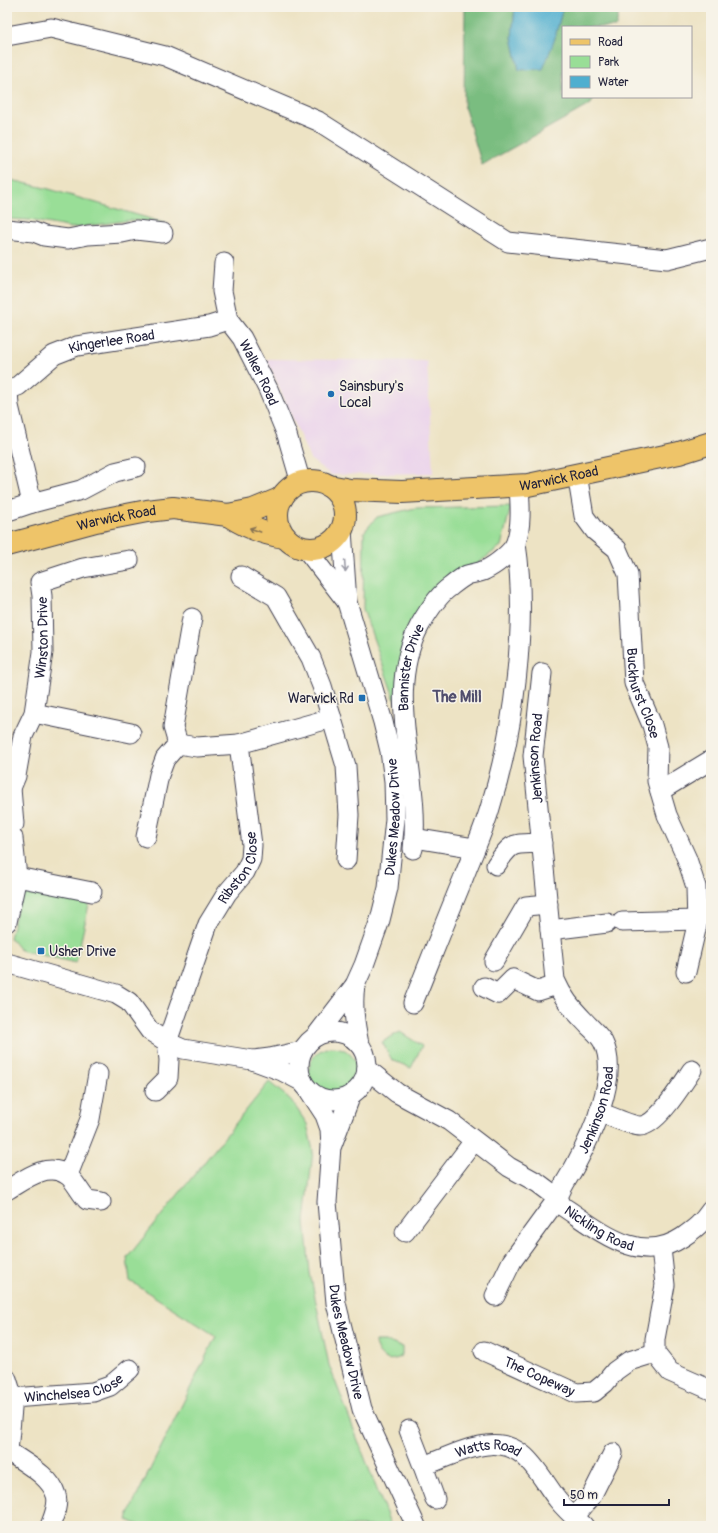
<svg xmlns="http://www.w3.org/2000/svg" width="718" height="1533" font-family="Pangolin,sans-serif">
<rect width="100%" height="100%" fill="#f7f3e8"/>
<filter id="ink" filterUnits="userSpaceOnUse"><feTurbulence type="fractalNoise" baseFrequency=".025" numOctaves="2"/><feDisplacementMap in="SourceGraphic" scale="8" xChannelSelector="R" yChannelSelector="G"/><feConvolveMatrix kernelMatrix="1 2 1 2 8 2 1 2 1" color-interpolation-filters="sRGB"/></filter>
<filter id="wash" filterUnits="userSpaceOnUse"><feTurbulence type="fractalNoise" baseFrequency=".012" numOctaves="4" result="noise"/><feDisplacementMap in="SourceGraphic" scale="16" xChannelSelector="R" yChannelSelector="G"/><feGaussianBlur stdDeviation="0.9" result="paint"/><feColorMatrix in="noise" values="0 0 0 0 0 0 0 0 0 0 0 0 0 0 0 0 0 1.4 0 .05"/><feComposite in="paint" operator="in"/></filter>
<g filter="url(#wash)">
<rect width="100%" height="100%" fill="#ede3c4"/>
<path fill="#ead1ec" d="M 267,359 L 427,361 L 433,473 L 331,475 L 310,459 Z"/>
<g fill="#99de97" stroke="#5e8069">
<path d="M 7,179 L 49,189 L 168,224 L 132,220 L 72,228 L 29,220 L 7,219 Z"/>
<path d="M 511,506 L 501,546 L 432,598 L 397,706 L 363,609 L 364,532 L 377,517 L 415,508 Z"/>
<path d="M 32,887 L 90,900 L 76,963 L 20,950 L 10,938 L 21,893 Z"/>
<path d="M 400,1032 L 422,1046 L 411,1068 L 392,1060 L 382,1042 Z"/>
<circle cx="333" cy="1071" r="24"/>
<path d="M 269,1082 L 291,1100 L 307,1124 L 313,1151 L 305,1221 L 310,1273 L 329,1365 L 391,1526 L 142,1526 L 127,1520 L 134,1502 L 216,1336 L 130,1281 L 127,1258 Z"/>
<path d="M 375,1341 L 385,1341 L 402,1347 L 402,1355 C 389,1366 376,1356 375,1341 Z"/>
</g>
<path fill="#7abd80" stroke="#4e705e" d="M 465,7 L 515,7 L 512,37 L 519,70 L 554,41 L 563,7 L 620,7 L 616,27 L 563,27 L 563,97 L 594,97 L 591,104 L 482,165 L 464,106 Z"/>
<path fill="#50afcf" stroke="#396885" d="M 515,7 L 563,7 L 554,41 L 543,69 L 519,70 L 512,37 Z"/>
</g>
<g filter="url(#ink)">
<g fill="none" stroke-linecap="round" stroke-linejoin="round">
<g stroke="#403f50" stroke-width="21">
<g id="minor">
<path d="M 7,36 L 51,28 L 165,56 L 318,121 L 508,242 L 667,259 L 711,248"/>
<path d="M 7,229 L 34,232 L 44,236 L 68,239 L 88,235 L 122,233 L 136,230 L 163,233"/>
<path id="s1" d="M 224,263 L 222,291 L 228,320 L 242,338 L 268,389 L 287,435 L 301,483"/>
<path id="s2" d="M 7,390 L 18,386 L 54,355 L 77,346 L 209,326 L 228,320"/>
<path d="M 8,390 L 9,406 L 32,503 L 81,490 L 115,472 L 136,467"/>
<path id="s3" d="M 577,474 L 584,516 L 595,531 L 617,549 L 628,574 L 634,683 L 652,725 L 658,747 L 657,781 L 667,815 L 687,859 L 696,887 L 697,925 L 686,972"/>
<path d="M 11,510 L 32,503"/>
<path d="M 306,549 L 347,602"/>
<path d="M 241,576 L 276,597 L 311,658 L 322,686 L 346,766 L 349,815 L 346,860"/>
<path d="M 34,713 L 131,733"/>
<path d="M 178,744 L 173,727 L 192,618"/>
<path d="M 239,744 L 332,718"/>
<path d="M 11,788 L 14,824"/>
<path id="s4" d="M 7,791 L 11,788 L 16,776 L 23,736 L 34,713 L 43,652 L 42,596 L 40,582 L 83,568 L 129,560"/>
<path d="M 660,791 L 711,760"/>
<path d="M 146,837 L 159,775 L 165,759 L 178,744"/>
<path d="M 414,838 L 475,848"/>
<path id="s5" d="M 413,849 C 422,775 382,695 420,625 C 427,613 438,595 450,587 C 455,583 461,578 467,575 C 473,573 479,573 485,570 C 494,566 513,552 516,542 C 522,525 520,503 519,485"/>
<path d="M 496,865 C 513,840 512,845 542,843"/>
<path d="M 17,877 L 92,892"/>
<path d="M 7,922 L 17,877 L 13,838"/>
<path d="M 622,922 L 697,920"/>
<path d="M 550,930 L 607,923"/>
<path d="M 494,961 L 526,906 L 548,904"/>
<path d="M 7,963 L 116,994 L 129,1002 L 150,1031 L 167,1042 L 183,1049 L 252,1060 L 282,1071 L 303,1082"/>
<path d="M 355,985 C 352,1006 355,1024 359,1044"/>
<path d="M 484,987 L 498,994 L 513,979 L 538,991 L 557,985"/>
<path d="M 413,1003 C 430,961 446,920 463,879 C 472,855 483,832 490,808 C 514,732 528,622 516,544"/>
<circle cx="333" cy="1066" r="34"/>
<path id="s6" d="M 316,1036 L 355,985 L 364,965 L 380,920 L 388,888 L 395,819 L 394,781 L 390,751 L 383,722 L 347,602 L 342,530"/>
<path d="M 254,1060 L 270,1058 L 302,1051"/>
<path id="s7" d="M 367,1069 L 397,1093 L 449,1121 L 509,1167 L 538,1183 L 558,1198 L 562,1206 C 599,1230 639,1267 683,1237 C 696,1228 702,1223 711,1210"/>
<path id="s8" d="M 155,1091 L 168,1078 L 169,1060 L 167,1042 L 208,924 L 227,893 L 245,872 L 251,859 L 252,845 L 239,744 L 197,747 L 178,744"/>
<path id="s9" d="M 310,1092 L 325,1115 L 330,1129 L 331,1146 L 327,1202 L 336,1303 L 362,1409 L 416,1526"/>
<path d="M 599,1112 C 608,1115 632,1126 640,1126 C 657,1126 683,1083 692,1070"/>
<path d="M 332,1145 L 351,1095"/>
<path d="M 68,1175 L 90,1119 L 98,1074"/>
<path d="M 7,1190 C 24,1180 47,1161 67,1175 C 74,1179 80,1193 87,1200 L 101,1202"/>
<path d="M 405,1232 L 474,1141"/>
<path d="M 661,1248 L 665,1285 L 655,1339 L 655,1353 L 670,1372 L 711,1390"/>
<path id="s10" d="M 495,1296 L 512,1261 L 558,1198 C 562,1185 570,1176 576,1164 C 592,1134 620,1075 603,1042 C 600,1036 594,1031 589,1026 C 574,1010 564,1001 555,980 L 533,756 L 542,673"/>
<path id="s11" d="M 484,1351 L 576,1393 L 594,1392 L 605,1383 L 615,1371 L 629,1361 L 655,1353"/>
<path d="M 7,1379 L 13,1398 L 8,1451 C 24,1463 50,1475 56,1495 C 59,1505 53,1518 50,1526"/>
<path id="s12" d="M 13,1398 L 93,1392 L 110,1386 L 130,1369"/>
<path d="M 409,1430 L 423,1466"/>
<path id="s13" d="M 435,1499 L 423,1466 C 443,1459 466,1447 487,1445 C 526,1440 538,1475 558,1500 C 565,1509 575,1518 584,1526"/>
<path d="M 574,1517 L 591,1497 L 613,1453"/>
</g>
</g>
<g stroke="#403f50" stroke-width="24">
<g id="major">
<circle cx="311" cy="515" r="34"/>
<path id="s14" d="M 329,486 L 350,490 L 402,492 L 528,485 L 679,453 L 711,443"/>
<path d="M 228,515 C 246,527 263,534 285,537"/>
<path id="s15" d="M 7,545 L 96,521 L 147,511 L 173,508 L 228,515 L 253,510 L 282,498"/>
</g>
</g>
<use href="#minor" stroke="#fff" stroke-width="19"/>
<use href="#major" stroke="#eec469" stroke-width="22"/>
</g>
<defs><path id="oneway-shaft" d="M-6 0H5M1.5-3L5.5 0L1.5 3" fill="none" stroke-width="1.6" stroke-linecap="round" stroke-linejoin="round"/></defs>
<use stroke="#887352" href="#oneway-shaft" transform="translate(255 530) rotate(-160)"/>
<use stroke="#9c9ca7" href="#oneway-shaft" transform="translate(345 566) rotate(86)"/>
</g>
<g fill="#1f6fb2" stroke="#f7f3e8" stroke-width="1.5">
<circle cx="331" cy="394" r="4"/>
<rect x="358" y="694" width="8" height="8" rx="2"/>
<rect x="37" y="947" width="8" height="8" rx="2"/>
</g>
<g text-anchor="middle" stroke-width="3" stroke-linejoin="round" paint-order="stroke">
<g font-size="14" fill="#22223b" stroke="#f7f3e8">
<text dy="5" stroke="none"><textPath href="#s2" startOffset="119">Kingerlee Road</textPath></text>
<text dy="5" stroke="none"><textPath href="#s1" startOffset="119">Walker Road</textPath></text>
<text dy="5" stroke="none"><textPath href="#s14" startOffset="231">Warwick Road</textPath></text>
<text dy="5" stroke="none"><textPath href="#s15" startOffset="113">Warwick Road</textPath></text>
<text dy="5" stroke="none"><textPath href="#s4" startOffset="160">Winston Drive</textPath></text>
<text dy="5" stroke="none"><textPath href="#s5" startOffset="183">Bannister Drive</textPath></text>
<text dy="5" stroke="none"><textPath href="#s3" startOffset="238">Buckhurst Close</textPath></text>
<text dy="5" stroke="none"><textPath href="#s10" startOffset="586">Jenkinson Road</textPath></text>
<text dy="5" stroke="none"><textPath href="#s6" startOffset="238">Dukes Meadow Drive</textPath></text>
<text dy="5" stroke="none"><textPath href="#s8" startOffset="245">Ribston Close</textPath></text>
<text dy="5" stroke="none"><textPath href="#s10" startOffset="214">Jenkinson Road</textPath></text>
<text dy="5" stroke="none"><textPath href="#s7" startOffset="284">Nickling Road</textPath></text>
<text dy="5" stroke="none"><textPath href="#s9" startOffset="257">Dukes Meadow Drive</textPath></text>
<text dy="5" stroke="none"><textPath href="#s11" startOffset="61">The Copeway</textPath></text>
<text dy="5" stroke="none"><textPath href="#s12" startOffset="62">Winchelsea Close</textPath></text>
<text dy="5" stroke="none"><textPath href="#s13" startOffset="104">Watts Road</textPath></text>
</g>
<g font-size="14" fill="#22223b" stroke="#f7f3e8" text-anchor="start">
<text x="339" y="391">Sainsbury's<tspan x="339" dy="16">Local</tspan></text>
<text x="354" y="703" text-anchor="end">Warwick Rd</text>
<text x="49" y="956">Usher Drive</text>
</g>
<g font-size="16" font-weight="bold" fill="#514e6d" stroke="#f7f3e8">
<text x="457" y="702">The Mill</text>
</g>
</g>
<rect width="718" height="1533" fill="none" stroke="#f7f3e8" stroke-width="24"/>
<rect x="562" y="26" width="130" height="72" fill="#f7f3e8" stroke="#a29fa3"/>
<rect x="570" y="39" width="20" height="6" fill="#eec469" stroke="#a29fa3"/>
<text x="598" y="46" font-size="12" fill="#22223b">Road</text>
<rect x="570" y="56" width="20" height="12" fill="#99de97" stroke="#a29fa3"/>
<text x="598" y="66" font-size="12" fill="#22223b">Park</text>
<rect x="570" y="76" width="20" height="12" fill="#50afcf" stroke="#a29fa3"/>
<text x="598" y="86" font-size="12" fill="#22223b">Water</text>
<path d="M564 1499v6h105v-6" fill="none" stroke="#22223b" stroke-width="2"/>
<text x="570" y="1499" font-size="12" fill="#22223b" stroke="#f7f3e8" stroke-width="3" paint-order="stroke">50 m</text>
</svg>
